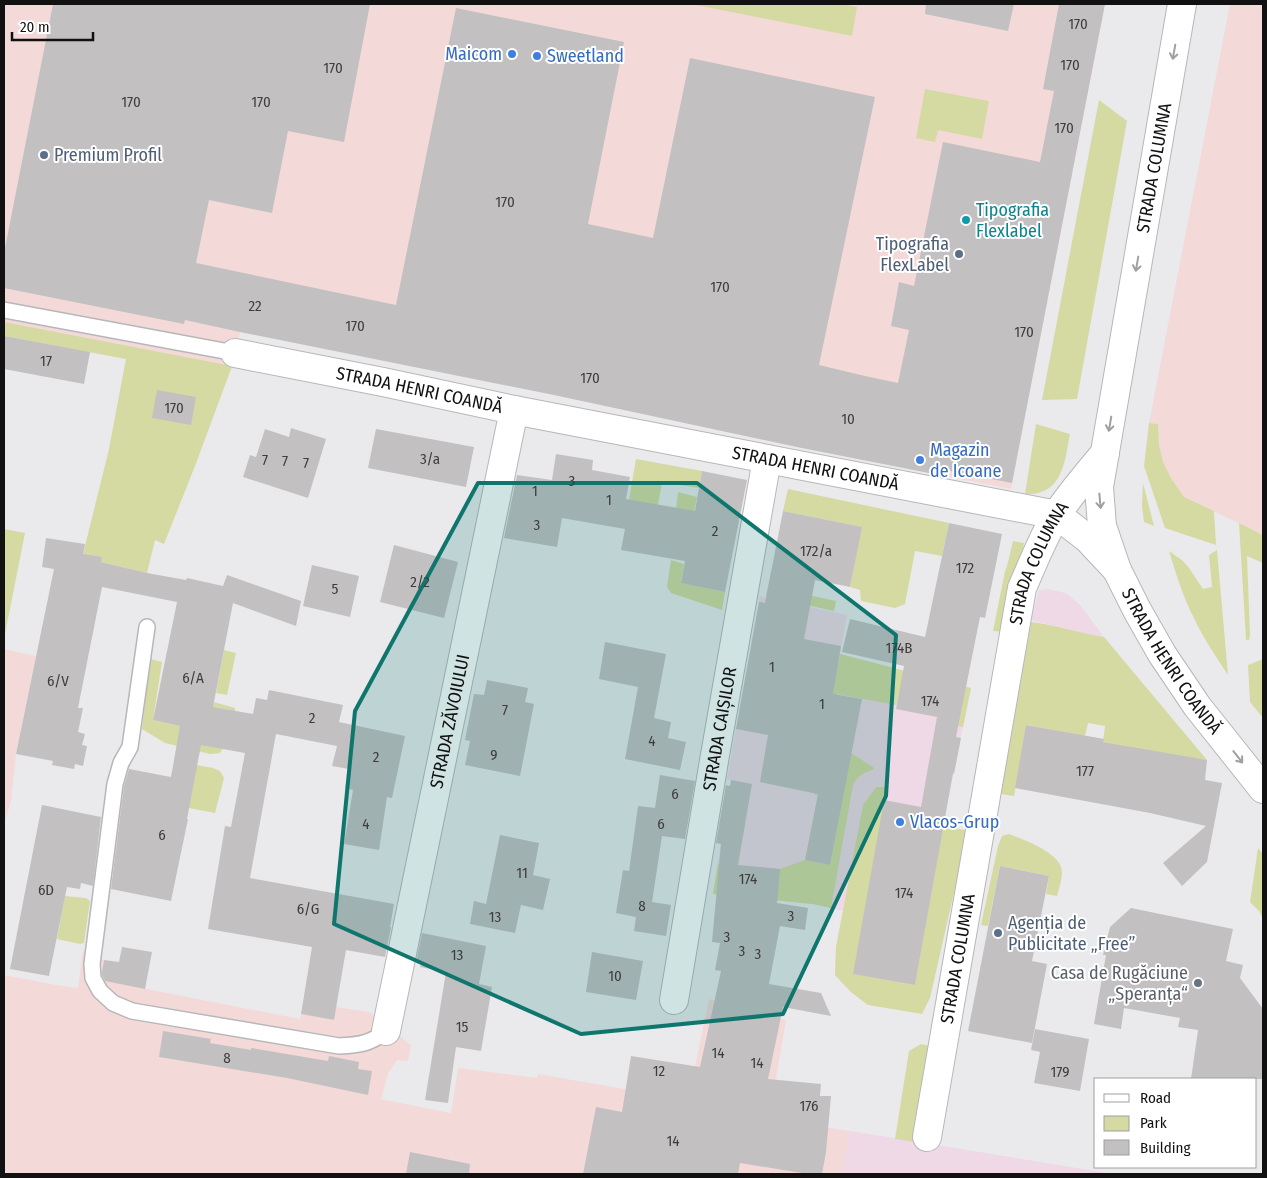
<svg xmlns="http://www.w3.org/2000/svg" width="1267" height="1178" font-family="'Fira Sans Condensed',sans-serif">
<rect width="100%" height="100%" fill="#eaeaed"/>
<g fill="#efd9e7">
<path d="M 1048,589 L 1066,593 L 1080,605 L 1104,637 L 1086,634 L 1031,620 L 1039,590 Z"/>
<path d="M 760,596 L 847,615 L 840,654 L 971,688 L 943,825 L 915,985 L 868,1005 L 851,992 L 835,975 L 836,947 L 843,911 L 813,904 L 713,894 L 731,780 L 727,779 Z"/>
<path d="M 850,1131 L 1114,1174 L 842,1174 Z"/>
</g>
<g fill="#f4d9d9">
<path d="M 4,4 L 1105,4 L 1011,489 L 802,448 L 554,395 L 240,332 L 232,366 L 195,466 L 109,449 L 126,359 L 4,336 Z"/>
<path d="M 1230,4 L 1263,4 L 1263,535 L 1184,497 L 1171,478 L 1163,462 L 1159,445 L 1158,424 L 1149,423 Z"/>
<path d="M 4,649 L 36,656 L 16,754 L 11,801 L 4,824 Z"/>
<path d="M 83,951 L 104,960 L 101,980 L 300,1019 L 301,1014 L 334,1020 L 336,1007 L 369,1012 L 411,1045 L 408,1061 L 397,1060 L 388,1074 L 381,1099 L 451,1113 L 458,1068 L 537,1078 L 538,1074 L 688,1100 L 709,999 L 786,1020 L 769,1119 L 850,1131 L 842,1174 L 4,1174 L 4,975 L 56,985 L 78,988 Z"/>
</g>
<g fill="#d5daa2">
<path d="M 691,4 L 839,4 L 857,7 L 852,36 Z"/>
<path d="M 925,89 L 989,101 L 982,139 L 938,130 L 935,142 L 916,138 Z"/>
<path d="M 1099,100 L 1127,121 L 1077,399 L 1042,400 Z"/>
<path d="M 4,322 L 232,366 L 195,466 L 164,544 L 155,540 L 147,573 L 101,562 L 83,554 L 109,449 L 126,359 L 4,336 Z"/>
<path d="M 1149,423 L 1158,424 L 1159,445 L 1163,462 L 1171,478 L 1184,497 L 1214,511 L 1216,545 L 1165,528 L 1144,466 Z"/>
<path d="M 1036,424 L 1070,434 C 1066,454 1064,485 1041,492 C 1036,494 1030,494 1025,494 Z"/>
<path d="M 636,459 L 702,471 L 699,488 L 662,482 L 658,505 L 629,500 Z"/>
<path d="M 1143,483 L 1154,526 L 1144,522 L 1142,506 Z"/>
<path d="M 788,489 L 949,523 L 942,556 L 915,551 L 905,604 L 895,608 L 861,601 L 860,590 L 850,587 L 861,527 L 783,511 Z"/>
<path d="M 678,492 L 697,497 L 686,554 L 671,552 Z"/>
<path d="M 1239,523 L 1263,535 L 1263,563 L 1247,556 L 1250,635 L 1249,640 L 1246,640 Z"/>
<path d="M 4,529 L 25,533 L 4,639 Z"/>
<path d="M 1013,541 L 1024,543 L 1006,632 L 993,631 L 1005,571 L 1007,566 Z"/>
<path d="M 1217,550 L 1228,675 C 1216,656 1203,638 1194,618 C 1183,597 1176,574 1169,551 L 1183,561 L 1189,568 L 1203,589 L 1212,587 L 1209,555 Z"/>
<path d="M 671,560 L 684,564 L 681,583 L 725,592 L 722,610 L 671,593 L 667,587 Z"/>
<path d="M 771,572 L 799,593 L 836,601 L 834,611 L 766,596 Z"/>
<path d="M 1031,622 C 1056,625 1079,633 1104,637 L 1207,760 L 1178,756 L 1103,742 L 1105,726 L 1088,723 L 1085,736 L 1027,725 L 1014,796 L 1001,794 Z"/>
<path d="M 224,650 L 236,653 L 227,695 L 216,693 Z"/>
<path d="M 840,654 L 971,688 L 963,727 L 936,722 L 963,696 L 901,684 L 896,705 L 837,694 L 817,796 L 814,794 Z"/>
<path d="M 150,659 L 162,662 L 153,720 L 180,726 L 231,710 L 213,707 L 214,702 L 235,708 C 237,724 229,740 220,753 L 210,754 L 165,743 L 142,729 Z"/>
<path d="M 1263,659 L 1263,718 L 1250,702 L 1248,665 Z"/>
<path d="M 851,753 L 873,767 L 874,769 C 864,773 858,775 853,785 L 831,908 L 813,904 L 713,894 L 718,864 L 780,869 L 805,860 L 830,865 Z"/>
<path d="M 174,761 L 213,768 L 220,771 L 224,778 L 215,813 L 189,808 Z"/>
<path d="M 876,787 L 887,787 L 854,974 L 915,985 L 943,825 L 968,831 L 930,998 L 922,1014 L 868,1005 L 851,992 L 835,975 L 836,947 L 863,805 Z"/>
<path d="M 1009,834 C 1024,840 1062,853 1062,872 C 1062,880 1059,889 1057,896 L 1046,894 L 1049,876 L 1000,866 L 988,926 L 981,925 L 998,846 L 1002,836 Z"/>
<path d="M 1258,848 L 1263,854 L 1263,919 L 1259,911 L 1250,902 Z"/>
<path d="M 65,896 L 86,898 L 90,901 L 84,943 L 80,944 L 57,939 Z"/>
<path d="M 921,1044 L 934,1047 L 916,1142 L 895,1139 L 909,1051 Z"/>
</g>
<g fill="#c3c0c1">
<path d="M 53,4 L 370,4 L 344,142 L 288,131 L 272,213 L 209,200 L 196,263 L 396,305 L 456,8 L 624,42 L 588,224 L 653,238 L 690,58 L 875,97 L 819,365 L 865,376 L 898,383 L 909,330 L 891,326 L 899,282 L 914,286 L 943,142 L 1040,162 L 1054,91 L 1043,89 L 1059,4 L 1105,4 L 1012,483 L 940,469 L 939,475 L 802,448 L 554,395 L 240,332 L 185,320 L 184,324 L 4,288 L 4,253 Z"/>
<path d="M 926,4 L 1014,4 L 1008,31 L 925,14 Z"/>
<path d="M 4,336 L 90,352 L 84,384 L 4,369 Z"/>
<path d="M 157,390 L 196,397 L 191,425 L 152,418 Z"/>
<path d="M 291,428 L 326,439 L 308,498 L 243,477 L 250,455 L 256,457 L 265,429 L 289,437 Z"/>
<path d="M 376,429 L 474,447 L 466,487 L 368,468 Z"/>
<path d="M 556,454 L 593,460 L 592,470 L 630,477 L 626,499 L 695,511 L 702,471 L 747,480 L 725,592 L 681,583 L 685,561 L 621,550 L 625,529 L 562,518 L 557,547 L 504,538 L 517,475 L 552,480 Z"/>
<path d="M 783,511 L 862,527 L 850,587 L 815,580 L 804,639 L 841,646 L 833,694 L 862,699 L 830,865 L 805,860 L 818,794 L 760,782 L 768,735 L 736,729 L 759,602 L 765,603 Z"/>
<path d="M 949,523 L 1002,534 L 985,618 L 980,617 L 956,737 L 961,738 L 954,774 L 953,773 L 915,985 L 853,974 L 884,800 L 921,807 L 937,717 L 896,709 L 904,666 L 842,652 L 850,619 L 925,637 Z"/>
<path d="M 46,538 L 85,544 L 83,554 L 102,557 L 101,562 L 147,573 L 186,580 L 187,578 L 223,586 L 227,575 L 301,601 L 296,626 L 233,603 L 213,707 L 253,714 L 256,698 L 267,700 L 269,690 L 343,705 L 339,722 L 405,736 L 392,798 L 387,797 L 379,850 L 344,844 L 353,790 L 345,788 L 349,769 L 332,766 L 337,746 L 276,734 L 250,878 L 394,904 L 390,927 L 391,927 L 385,957 L 346,950 L 334,1020 L 301,1014 L 312,947 L 208,929 L 225,826 L 231,827 L 245,753 L 201,745 L 187,819 L 188,819 L 171,901 L 111,889 L 124,786 L 129,769 L 171,777 L 180,726 L 153,720 L 177,602 L 102,587 L 78,708 L 83,708 L 78,732 L 85,734 L 82,745 L 87,746 L 83,766 L 75,764 L 74,769 L 52,765 L 53,761 L 16,754 L 54,569 L 42,567 Z"/>
<path d="M 394,545 L 458,562 L 444,618 L 380,602 Z"/>
<path d="M 312,565 L 359,576 L 350,617 L 303,606 Z"/>
<path d="M 605,642 L 666,654 L 654,718 L 671,722 L 668,738 L 686,742 L 680,770 L 625,759 L 638,687 L 599,679 Z"/>
<path d="M 487,680 L 528,688 L 525,702 L 534,704 L 520,776 L 465,765 L 470,741 L 465,740 L 474,694 L 484,695 Z"/>
<path d="M 1026,725 L 1104,739 L 1103,742 L 1207,760 L 1205,780 L 1222,783 L 1207,862 L 1182,886 L 1163,863 L 1206,826 L 1150,813 L 1015,788 Z"/>
<path d="M 660,775 L 695,781 L 685,839 L 662,836 L 652,902 L 671,905 L 666,936 L 634,931 L 636,917 L 616,913 L 623,870 L 629,871 L 638,806 L 655,808 Z"/>
<path d="M 731,780 L 752,784 L 738,865 L 780,869 L 777,903 L 808,908 L 805,930 L 780,926 L 769,984 L 821,993 L 831,1016 L 783,1007 L 768,1079 L 821,1084 L 820,1096 L 831,1096 L 826,1152 L 822,1174 L 808,1174 L 740,1163 L 738,1174 L 583,1174 L 596,1107 L 622,1112 L 631,1056 L 700,1067 L 721,971 L 715,970 L 720,943 L 712,942 L 721,844 L 716,843 L 726,785 L 730,786 Z"/>
<path d="M 42,805 L 101,817 L 93,886 L 81,883 L 80,889 L 67,887 L 49,976 L 10,969 Z"/>
<path d="M 500,835 L 539,843 L 533,875 L 550,879 L 543,910 L 521,905 L 515,933 L 470,924 L 474,901 L 486,904 Z"/>
<path d="M 1000,866 L 1049,876 L 1032,961 L 1047,964 L 1032,1043 L 968,1031 Z"/>
<path d="M 1131,908 L 1233,929 L 1226,961 L 1243,965 L 1240,978 L 1263,1009 L 1263,1079 L 1191,1079 L 1198,1030 L 1178,1027 L 1180,1018 L 1124,1008 L 1121,1029 L 1094,1024 L 1106,955 L 1103,955 L 1110,927 Z"/>
<path d="M 422,933 L 486,946 L 479,984 L 492,987 L 481,1051 L 456,1047 L 448,1103 L 425,1100 L 446,972 L 420,967 L 421,964 L 416,963 Z"/>
<path d="M 122,947 L 152,952 L 145,989 L 105,981 L 102,975 L 102,972 L 104,960 L 119,962 Z"/>
<path d="M 592,952 L 643,961 L 636,1000 L 586,992 Z"/>
<path d="M 1035,1029 L 1089,1039 L 1080,1091 L 1034,1083 L 1040,1052 L 1031,1050 Z"/>
<path d="M 163,1031 L 211,1039 L 210,1043 L 251,1050 L 251,1048 L 328,1061 L 329,1056 L 359,1062 L 358,1069 L 372,1071 L 368,1095 L 287,1078 L 159,1057 Z"/>
<path d="M 410,1152 L 470,1164 L 469,1174 L 406,1174 Z"/>
</g>
<g fill="none" stroke-linecap="round" stroke-linejoin="round">
<g stroke="#b7b7ba" stroke-width="18">
<g id="service">
<path d="M 4,310 L 235,353"/>
<path d="M 147,627 L 130,747 L 121,763 L 115,784 L 92,964 L 93,978 L 100,991 L 113,1003 L 132,1011 L 339,1046 C 359,1045 370,1044 386,1031"/>
</g>
</g>
<g stroke="#b7b7ba" stroke-width="30">
<g id="minor">
<path id="s1" d="M 235,353 L 383,382 L 514,410 L 1057,515 L 1088,539 L 1117,570"/>
<path id="s2" d="M 674,1000 L 715,755 L 767,459"/>
<path id="s3" d="M 386,1031 L 514,410"/>
<path id="s4" d="M 927,1137 L 1022,588 C 1033,563 1043,537 1057,514 C 1071,493 1088,473 1105,453"/>
</g>
</g>
<g stroke="#b7b7ba" stroke-width="30">
<g id="secondary">
<path id="s5" d="M 1182,4 L 1099,487 L 1102,526 L 1117,570 L 1137,610 L 1162,654 L 1197,706 L 1263,789"/>
</g>
</g>
<use href="#service" stroke="#fff" stroke-width="15"/>
<use href="#minor" stroke="#fff" stroke-width="28"/>
<use href="#secondary" stroke="#fff" stroke-width="28"/>
</g>
<defs><path id="oneway-shaft" d="M-6 0H5M1.5-3L5.5 0L1.5 3" fill="none" stroke-width="1.6" stroke-linecap="round" stroke-linejoin="round" transform="scale(1.25)"/></defs>
<g stroke="#a0a0a0">
<use href="#oneway-shaft" transform="translate(1174 52) rotate(100)"/>
<use href="#oneway-shaft" transform="translate(1137 264) rotate(100)"/>
<use href="#oneway-shaft" transform="translate(1110 424) rotate(100)"/>
<use href="#oneway-shaft" transform="translate(1100 501) rotate(85)"/>
<use href="#oneway-shaft" transform="translate(1238 757) rotate(52)"/>
</g>
<path fill="#0f766e" fill-opacity="0.2" stroke="#0f766e" stroke-width="4" stroke-linejoin="round" d="M 478,483 L 697,483 L 896,635 L 886,796 L 783,1014 L 581,1034 L 334,924 L 355,711 Z"/>
<g fill="#3f7fe0" stroke="#fff" stroke-width="2">
<circle cx="512" cy="54" r="5"/>
<circle cx="537" cy="56" r="5"/>
<circle cx="920" cy="460" r="5"/>
<circle cx="900" cy="822" r="5"/>
</g>
<g fill="#5c6f8a" stroke="#fff" stroke-width="2">
<circle cx="44" cy="155" r="5"/>
<circle cx="959" cy="254" r="5"/>
<circle cx="998" cy="933" r="5"/>
</g>
<circle fill="#0f9aa8" stroke="#fff" stroke-width="2" cx="966" cy="220" r="5"/>
<circle fill="#6b7280" stroke="#fff" stroke-width="2" cx="1198" cy="983" r="5"/>
<g text-anchor="middle" stroke-width="4" stroke-linejoin="round" paint-order="stroke">
<g font-size="15" fill="#3e3d3d">
<text x="1078" y="29">170</text>
<text x="1070" y="70">170</text>
<text x="333" y="73">170</text>
<text x="131" y="107">170</text>
<text x="261" y="107">170</text>
<text x="1064" y="133">170</text>
<text x="505" y="207">170</text>
<text x="720" y="292">170</text>
<text x="255" y="311">22</text>
<text x="355" y="331">170</text>
<text x="1024" y="337">170</text>
<text x="46" y="366">17</text>
<text x="590" y="383">170</text>
<text x="174" y="413">170</text>
<text x="848" y="424">10</text>
<text x="430" y="464">3/a</text>
<text x="265" y="465">7</text>
<text x="285" y="466">7</text>
<text x="306" y="468">7</text>
<text x="572" y="486">3</text>
<text x="535" y="496">1</text>
<text x="609" y="505">1</text>
<text x="537" y="530">3</text>
<text x="715" y="536">2</text>
<text x="816" y="556">172/a</text>
<text x="965" y="573">172</text>
<text x="420" y="587">2/2</text>
<text x="335" y="594">5</text>
<text x="899" y="653">174B</text>
<text x="772" y="672">1</text>
<text x="193" y="683">6/A</text>
<text x="58" y="686">6/V</text>
<text x="930" y="706">174</text>
<text x="822" y="709">1</text>
<text x="505" y="715">7</text>
<text x="312" y="723">2</text>
<text x="652" y="746">4</text>
<text x="494" y="760">9</text>
<text x="376" y="762">2</text>
<text x="1085" y="776">177</text>
<text x="675" y="799">6</text>
<text x="366" y="829">4</text>
<text x="661" y="829">6</text>
<text x="162" y="840">6</text>
<text x="522" y="878">11</text>
<text x="748" y="884">174</text>
<text x="46" y="895">6D</text>
<text x="904" y="898">174</text>
<text x="642" y="911">8</text>
<text x="308" y="914">6/G</text>
<text x="791" y="921">3</text>
<text x="495" y="922">13</text>
<text x="727" y="942">3</text>
<text x="742" y="956">3</text>
<text x="758" y="959">3</text>
<text x="457" y="960">13</text>
<text x="615" y="981">10</text>
<text x="462" y="1032">15</text>
<text x="718" y="1058">14</text>
<text x="227" y="1063">8</text>
<text x="757" y="1068">14</text>
<text x="659" y="1076">12</text>
<text x="1060" y="1077">179</text>
<text x="809" y="1111">176</text>
<text x="673" y="1146">14</text>
</g>
<g font-size="18" fill="#366cbe" stroke="#fff" text-anchor="start">
<text x="502" y="60" text-anchor="end">Maicom</text>
<text x="547" y="62">Sweetland</text>
<text x="930" y="456">Magazin<tspan x="930" dy="21">de Icoane</tspan></text>
<text x="910" y="828">Vlacos-Grup</text>
</g>
<g font-size="18" fill="#4e5e75" stroke="#fff" text-anchor="start">
<text x="54" y="161">Premium Profil</text>
<text x="949" y="250" text-anchor="end">Tipografia<tspan x="949" dy="21">FlexLabel</tspan></text>
<text x="1008" y="929">Agenția de<tspan x="1008" dy="21">Publicitate „Free”</tspan></text>
</g>
<g font-size="18" fill="#111" stroke="#fff">
<text transform="translate(1154 168) rotate(-80)" y="6">STRADA COLUMNA</text>
<text dy="6" stroke="none"><textPath href="#s1" startOffset="188">STRADA HENRI COANDĂ</textPath></text>
<text dy="6" stroke="none"><textPath href="#s1" startOffset="592">STRADA HENRI COANDĂ</textPath></text>
<text dy="6" stroke="none"><textPath href="#s4" startOffset="586">STRADA COLUMNA</textPath></text>
<text dy="6" stroke="none"><textPath href="#s5" startOffset="682">STRADA HENRI COANDĂ</textPath></text>
<text dy="6" stroke="none"><textPath href="#s3" startOffset="316">STRADA ZĂVOIULUI</textPath></text>
<text dy="6" stroke="none"><textPath href="#s2" startOffset="275">STRADA CAIȘILOR</textPath></text>
<text dy="6" stroke="none"><textPath href="#s4" startOffset="181">STRADA COLUMNA</textPath></text>
</g>
<g font-size="18" fill="#0d838f" stroke="#fff" text-anchor="start">
<text x="976" y="216">Tipografia<tspan x="976" dy="21">Flexlabel</tspan></text>
</g>
<g font-size="18" fill="#5b616d" stroke="#fff" text-anchor="end">
<text x="1188" y="979">Casa de Rugăciune<tspan x="1188" dy="21">„Speranța“</tspan></text>
</g>
</g>
<rect width="1267" height="1178" fill="none" stroke="#111111" stroke-width="10"/>
<rect x="1094" y="1078" width="162" height="90" fill="#ffffff" stroke="#a0a0a0"/>
<rect x="1104" y="1094" width="25" height="8" fill="#ffffff" stroke="#a0a0a0"/>
<text x="1140" y="1103" font-size="15" fill="#111111">Road</text>
<rect x="1104" y="1116" width="25" height="15" fill="#d5daa2" stroke="#a0a0a0"/>
<text x="1140" y="1128" font-size="15" fill="#111111">Park</text>
<rect x="1104" y="1140" width="25" height="15" fill="#c3c0c1" stroke="#a0a0a0"/>
<text x="1140" y="1153" font-size="15" fill="#111111">Building</text>
<path d="M12 32v8h81v-8" fill="none" stroke="#111111" stroke-width="2.5"/>
<text x="20" y="32" font-size="15" fill="#111111" stroke="#ffffff" stroke-width="4" paint-order="stroke">20 m</text>
</svg>
